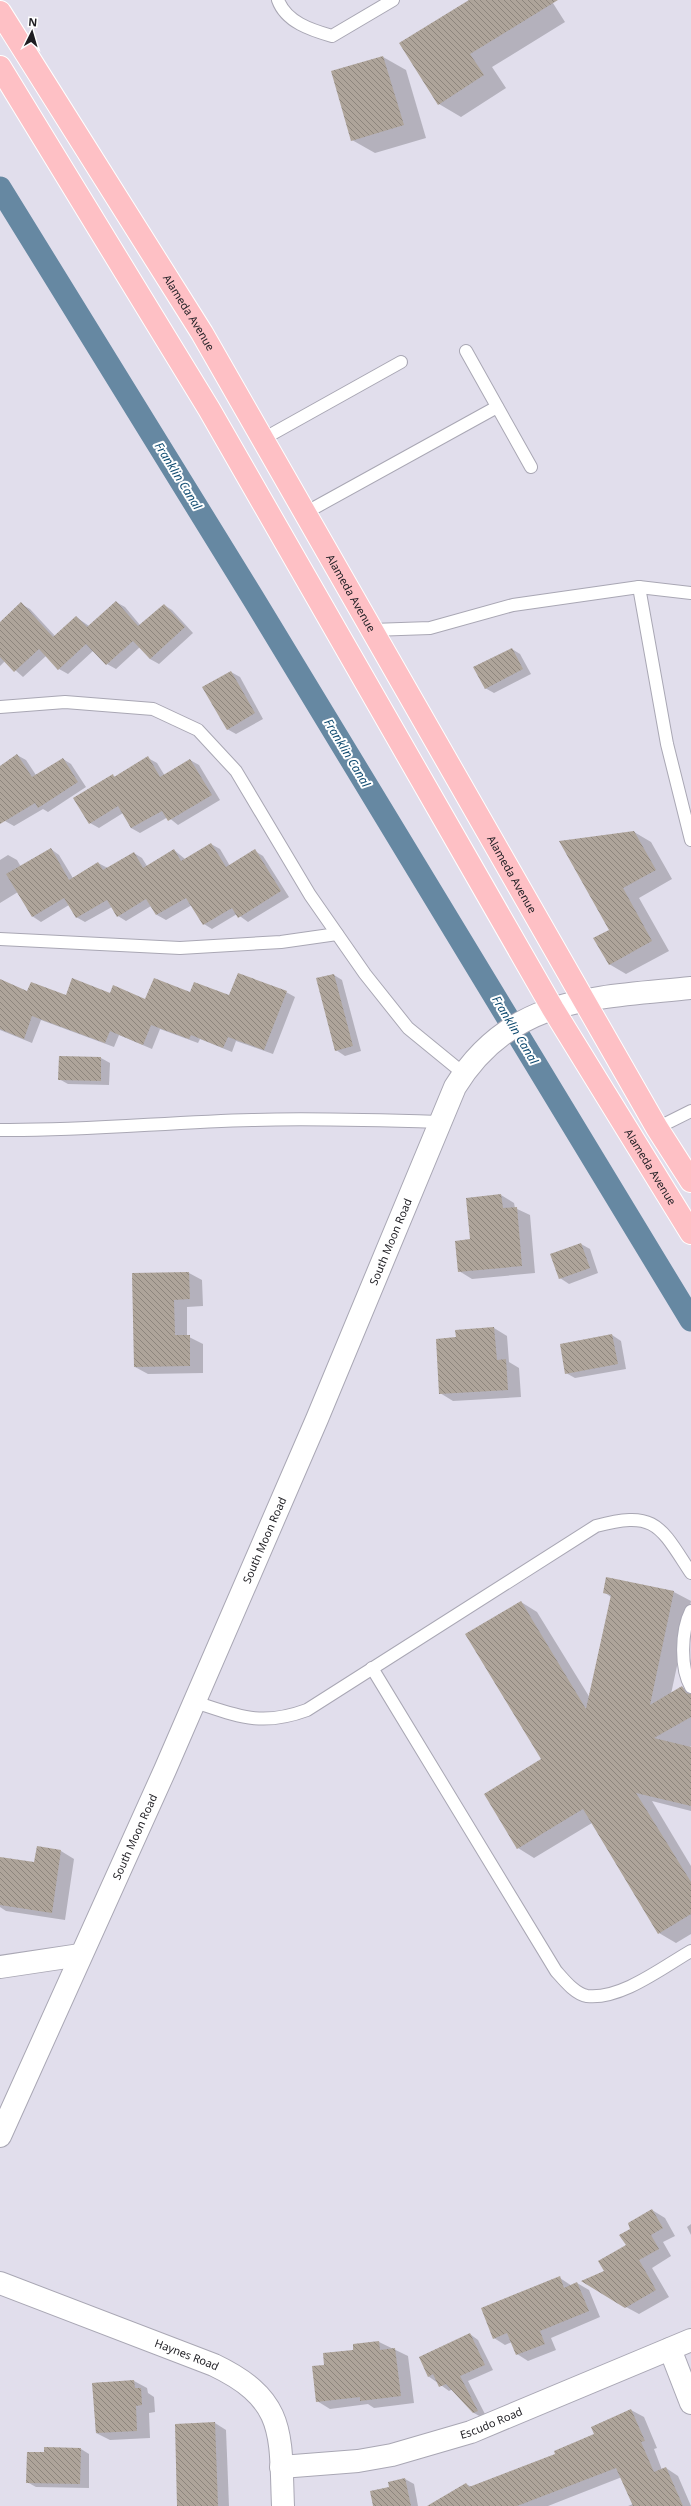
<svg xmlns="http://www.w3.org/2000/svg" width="691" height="2506" font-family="'Noto Sans',sans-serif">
<defs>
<pattern id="building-back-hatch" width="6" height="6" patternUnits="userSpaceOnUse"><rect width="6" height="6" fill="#aea49a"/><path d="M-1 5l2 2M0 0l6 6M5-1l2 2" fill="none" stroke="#8d857d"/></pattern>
</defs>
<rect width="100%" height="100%" fill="#e1deec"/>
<g fill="#0003">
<path d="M 471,0 L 551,0 L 565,22 L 492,67 L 506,88 L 461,117 L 439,104 Z"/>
<path d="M 383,57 L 406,70 L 426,138 L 375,153 L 352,140 Z"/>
<path d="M 116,602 L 125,607 L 140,625 L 164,605 L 172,610 L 193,633 L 159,664 L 150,659 L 140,647 L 116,669 L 107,664 L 94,650 L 68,674 L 59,669 L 46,656 L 23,677 L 5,661 L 0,666 L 0,623 L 21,604 L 30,609 L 55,636 L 76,617 L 89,626 Z"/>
<path d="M 512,649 L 520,654 L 531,674 L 494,693 L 485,688 Z"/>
<path d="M 231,672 L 240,677 L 263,719 L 236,734 L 227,729 Z"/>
<path d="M 17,755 L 26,760 L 36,775 L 63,759 L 71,764 L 86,787 L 48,812 L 43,809 L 14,826 L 5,821 L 0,811 L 0,767 Z"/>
<path d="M 148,758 L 157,763 L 165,776 L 190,760 L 199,765 L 220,800 L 178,825 L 168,817 L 140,833 L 131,828 L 123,813 L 99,828 L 90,823 L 113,776 L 116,777 Z"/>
<path d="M 634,832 L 651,842 L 672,879 L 639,898 L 669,951 L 626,974 L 609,964 L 611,930 Z"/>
<path d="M 211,844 L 220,849 L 230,866 L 255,851 L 263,856 L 289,897 L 248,922 L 237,914 L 212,929 L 204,924 L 192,905 L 166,920 L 157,915 L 151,906 L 126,921 L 118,916 L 112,907 L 85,922 L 76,917 L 69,905 L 41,922 L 32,916 L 18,892 L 0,903 L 0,860 L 8,855 L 17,860 L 21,867 L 51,849 L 59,855 L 73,878 L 98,863 L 108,868 L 134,853 L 142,858 L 147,866 L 174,850 L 185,859 Z"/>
<path d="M 334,975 L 342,980 L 361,1051 L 345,1056 L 336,1050 Z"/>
<path d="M 0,980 L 28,992 L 66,996 L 110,995 L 146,1001 L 190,994 L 230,997 L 286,992 L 295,997 L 273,1054 L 236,1041 L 232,1052 L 200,1039 L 198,1043 L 160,1029 L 152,1049 L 119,1035 L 114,1047 L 41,1020 L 32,1043 L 0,1030 Z"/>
<path d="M 60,1057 L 101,1058 L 110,1063 L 109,1085 L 68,1084 L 59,1079 Z"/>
<path d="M 501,1195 L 514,1203 L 515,1208 L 530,1215 L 535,1273 L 472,1279 L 459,1271 L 471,1240 Z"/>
<path d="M 581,1244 L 590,1249 L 598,1273 L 569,1284 L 560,1278 Z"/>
<path d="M 189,1273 L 202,1280 L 203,1306 L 187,1307 L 187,1336 L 203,1344 L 203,1373 L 148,1374 L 135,1367 Z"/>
<path d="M 494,1328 L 507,1336 L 509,1362 L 519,1368 L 521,1397 L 453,1401 L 440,1393 L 457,1338 L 456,1331 Z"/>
<path d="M 612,1335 L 621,1341 L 626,1369 L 575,1378 L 566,1373 Z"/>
<path d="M 607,1578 L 674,1592 L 691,1601 L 671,1694 L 682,1687 L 691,1692 L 691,1746 L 689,1748 L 691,1748 L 691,1811 L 652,1801 L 691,1866 L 691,1934 L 676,1943 L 659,1933 L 592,1823 L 534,1858 L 518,1848 L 543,1759 L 521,1602 L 537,1612 L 590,1698 L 611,1597 L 604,1592 Z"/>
<path d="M 38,1848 L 61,1851 L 74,1859 L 65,1920 L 6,1911 L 0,1907 L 0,1859 L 35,1863 Z"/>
<path d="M 652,2210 L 665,2218 L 675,2236 L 663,2242 L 671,2256 L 652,2268 L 669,2297 L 639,2314 L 626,2307 L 606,2272 L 627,2245 L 631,2229 Z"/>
<path d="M 691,2224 L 691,2235 L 687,2227 Z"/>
<path d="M 560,2278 L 572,2286 L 577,2283 L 589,2290 L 600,2317 L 551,2338 L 556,2350 L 528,2361 L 517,2354 L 512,2342 L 505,2345 L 494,2338 Z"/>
<path d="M 470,2334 L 478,2340 L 493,2370 L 468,2381 L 486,2416 L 483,2418 L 474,2413 L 453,2389 L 449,2391 L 428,2376 Z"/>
<path d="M 379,2342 L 408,2356 L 414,2403 L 374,2408 L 368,2404 L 330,2409 L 317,2401 L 325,2366 L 354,2350 L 354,2345 Z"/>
<path d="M 134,2381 L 147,2388 L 148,2393 L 154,2397 L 155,2412 L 149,2413 L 150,2438 L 110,2440 L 96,2433 L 93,2383 Z"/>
<path d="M 631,2410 L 644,2417 L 657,2448 L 654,2449 L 662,2470 L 666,2468 L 678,2476 L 691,2506 L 628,2506 L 633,2504 L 622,2477 L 548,2506 L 438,2506 L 466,2484 L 472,2487 L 557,2455 L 596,2435 Z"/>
<path d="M 215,2423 L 226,2430 L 229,2506 L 178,2506 Z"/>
<path d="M 81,2449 L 89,2454 L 89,2488 L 36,2487 L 27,2482 Z"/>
<path d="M 405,2479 L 414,2484 L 418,2506 L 374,2506 L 390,2488 Z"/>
</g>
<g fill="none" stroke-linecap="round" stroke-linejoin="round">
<path stroke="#6688a2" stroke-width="23" d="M 0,188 L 253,598 L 691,1320"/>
</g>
<g fill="url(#building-back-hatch)">
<path d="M 469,0 L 558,0 L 470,54 L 484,75 L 438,105 L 399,43 Z"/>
<path d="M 383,56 L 404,125 L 351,141 L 331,71 Z"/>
<path d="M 116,601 L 138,626 L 164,604 L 185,627 L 150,659 L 133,641 L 106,665 L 86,644 L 58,670 L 39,649 L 14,672 L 0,657 L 0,622 L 21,602 L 53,637 L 76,616 L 87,627 Z"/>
<path d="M 512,648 L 523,669 L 485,689 L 473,667 Z"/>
<path d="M 231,671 L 255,713 L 227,730 L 202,687 Z"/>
<path d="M 17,754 L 32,777 L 63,758 L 78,782 L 38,808 L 35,803 L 0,824 L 0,766 Z"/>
<path d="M 148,756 L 160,777 L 190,759 L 212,795 L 168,821 L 162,811 L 131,828 L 118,806 L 89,824 L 73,798 L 113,774 L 114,777 Z"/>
<path d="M 634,831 L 656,870 L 623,888 L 652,941 L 609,965 L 593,938 L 609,930 L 559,841 Z"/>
<path d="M 211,843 L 226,867 L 255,849 L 281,891 L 238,918 L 232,908 L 203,925 L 186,898 L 156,915 L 146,899 L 117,917 L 107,900 L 76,918 L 64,898 L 32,917 L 6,874 L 51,848 L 69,880 L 98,862 L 103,870 L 134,852 L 143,868 L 174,849 L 181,861 Z"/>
<path d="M 238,973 L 287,991 L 264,1050 L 228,1037 L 223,1048 L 191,1035 L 189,1039 L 151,1025 L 143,1045 L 110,1031 L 105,1043 L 32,1016 L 24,1039 L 0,1029 L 0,979 L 27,991 L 31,982 L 66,995 L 72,978 L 110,993 L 113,985 L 145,999 L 154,978 L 190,992 L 194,982 L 229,995 Z"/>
<path d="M 334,974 L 353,1046 L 335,1051 L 316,978 Z"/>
<path d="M 59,1056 L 101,1057 L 101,1081 L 58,1080 Z"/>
<path d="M 501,1194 L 503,1208 L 517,1207 L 522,1266 L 458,1272 L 455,1241 L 470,1239 L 466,1198 Z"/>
<path d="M 581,1243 L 590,1268 L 559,1279 L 550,1254 Z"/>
<path d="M 189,1272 L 190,1299 L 174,1300 L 175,1335 L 190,1335 L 190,1366 L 134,1367 L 132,1273 Z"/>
<path d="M 494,1327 L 497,1360 L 506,1359 L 508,1390 L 439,1394 L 436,1339 L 456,1337 L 455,1330 Z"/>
<path d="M 612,1334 L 618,1364 L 565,1374 L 560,1344 Z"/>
<path d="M 606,1577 L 674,1591 L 650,1705 L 682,1686 L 686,1693 L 691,1694 L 691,1717 L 654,1738 L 691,1747 L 691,1806 L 636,1793 L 691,1882 L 691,1914 L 658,1934 L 583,1809 L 517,1849 L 484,1794 L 541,1759 L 465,1634 L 521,1601 L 586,1709 L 611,1595 L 603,1593 Z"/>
<path d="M 37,1846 L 61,1850 L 52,1913 L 0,1905 L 0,1857 L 34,1862 Z"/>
<path d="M 652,2209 L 663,2228 L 651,2235 L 659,2249 L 639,2260 L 656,2290 L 625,2308 L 581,2281 L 604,2271 L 598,2261 L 626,2245 L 619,2235 L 630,2229 L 628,2223 Z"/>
<path d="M 560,2276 L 564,2288 L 577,2282 L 589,2311 L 540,2331 L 545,2344 L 516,2355 L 507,2333 L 493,2339 L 481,2308 Z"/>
<path d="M 470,2333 L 485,2365 L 460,2376 L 478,2411 L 473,2413 L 446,2384 L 439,2387 L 433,2374 L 428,2377 L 419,2357 Z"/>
<path d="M 379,2341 L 380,2350 L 395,2348 L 401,2396 L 360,2401 L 360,2397 L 316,2402 L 312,2366 L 324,2365 L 323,2353 L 353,2350 L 353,2344 Z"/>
<path d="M 134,2380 L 135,2388 L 141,2388 L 142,2405 L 136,2406 L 137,2431 L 96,2433 L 92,2383 Z"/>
<path d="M 631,2409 L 645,2441 L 641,2442 L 654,2472 L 666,2467 L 683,2506 L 633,2506 L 616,2468 L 517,2506 L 427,2506 L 466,2483 L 469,2487 L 555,2454 L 554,2451 L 594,2434 L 591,2427 Z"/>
<path d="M 215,2422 L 218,2506 L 177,2506 L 175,2424 Z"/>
<path d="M 44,2447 L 81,2448 L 80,2484 L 26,2483 L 27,2452 L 44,2452 Z"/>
<path d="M 405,2478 L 411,2506 L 373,2506 L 370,2491 L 389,2487 L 388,2482 Z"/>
</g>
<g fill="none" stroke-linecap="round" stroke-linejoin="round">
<g stroke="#a9a7b4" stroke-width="14">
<g id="service">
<path d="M 278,0 C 286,22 311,30 332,36 L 393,0"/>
<path d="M 466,351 L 531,467"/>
<path d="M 263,439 L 401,362"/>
<path d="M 305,513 L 497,407"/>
<path d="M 639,587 L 667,744 L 691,840"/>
<path d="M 372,630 L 430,628 L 513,605 L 639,587 L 691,593"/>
<path d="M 0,707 L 65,702 L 153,709 L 198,730 L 236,771 L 310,895 L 365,974 L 408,1028 L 463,1073"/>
<path d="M 0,939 L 180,948 L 281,942 L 337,934"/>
<path d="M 657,1128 L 691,1111"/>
<path d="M 0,1130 C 84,1131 168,1122 252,1120 C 315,1118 377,1120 440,1122"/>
<path d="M 691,1611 C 681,1631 680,1668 691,1687"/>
<path d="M 372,1668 L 556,1971 C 564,1980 575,1994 587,1996 C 621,2000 663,1967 691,1951"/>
<path d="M 195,1702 C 238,1716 261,1727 307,1710 L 596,1526 C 656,1510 660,1526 691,1573"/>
</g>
</g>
<g stroke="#a9a7b4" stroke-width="24">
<g id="minor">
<path d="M 0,1967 L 80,1955"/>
<path d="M 670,2349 L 691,2403"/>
<path id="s1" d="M 281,2467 L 358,2461 L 392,2455 L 471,2432 L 691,2340"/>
</g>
</g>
<g stroke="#a9a7b4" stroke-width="24">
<g id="tertiary">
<path id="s2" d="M 0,2136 L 165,1770 L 317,1419 L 455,1087 C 511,996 595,998 691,988"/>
<path id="s3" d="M 0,2283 L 214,2365 C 287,2400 280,2434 283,2506"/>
</g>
</g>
<g stroke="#fff" stroke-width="24">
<g id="primary">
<path id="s4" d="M 0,12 L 202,333 L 657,1128 L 691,1181"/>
<path id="s5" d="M 0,67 L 209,409 L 553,1009 L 691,1233"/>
</g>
</g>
<use href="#service" stroke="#fff" stroke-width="12"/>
<use href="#minor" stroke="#fff" stroke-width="22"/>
<use href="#tertiary" stroke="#fff" stroke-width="22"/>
<use href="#primary" stroke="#fec0c5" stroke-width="22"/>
</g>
<g text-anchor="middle" stroke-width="4" stroke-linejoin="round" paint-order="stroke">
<g font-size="11" fill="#1e1d22" stroke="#fff">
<text dy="4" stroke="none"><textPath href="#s4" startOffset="355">Alameda Avenue</textPath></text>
<text dy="4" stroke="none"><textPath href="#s4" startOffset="679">Alameda Avenue</textPath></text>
<text dy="4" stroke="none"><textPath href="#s4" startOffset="1003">Alameda Avenue</textPath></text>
<text dy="4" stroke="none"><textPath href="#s5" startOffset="1278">Alameda Avenue</textPath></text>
<text dy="4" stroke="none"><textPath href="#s2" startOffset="976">South Moon Road</textPath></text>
<text dy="4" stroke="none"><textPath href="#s2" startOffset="652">South Moon Road</textPath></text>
<text dy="4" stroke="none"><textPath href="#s2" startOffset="328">South Moon Road</textPath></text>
<text dy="4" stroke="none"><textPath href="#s3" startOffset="200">Haynes Road</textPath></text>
<text dy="4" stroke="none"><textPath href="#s1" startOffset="216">Escudo Road</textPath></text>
</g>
<g font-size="12" font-style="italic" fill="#134e73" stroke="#fff">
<text transform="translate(178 476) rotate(58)" y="4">Franklin Canal</text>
<text transform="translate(347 753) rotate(59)" y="4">Franklin Canal</text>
<text transform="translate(515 1030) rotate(59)" y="4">Franklin Canal</text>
</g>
</g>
<g transform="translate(32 32) rotate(5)" stroke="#ffffff" stroke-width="3" paint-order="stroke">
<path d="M0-3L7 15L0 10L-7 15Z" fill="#1e1d22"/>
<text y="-6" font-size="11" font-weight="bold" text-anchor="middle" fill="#1e1d22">N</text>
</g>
</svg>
